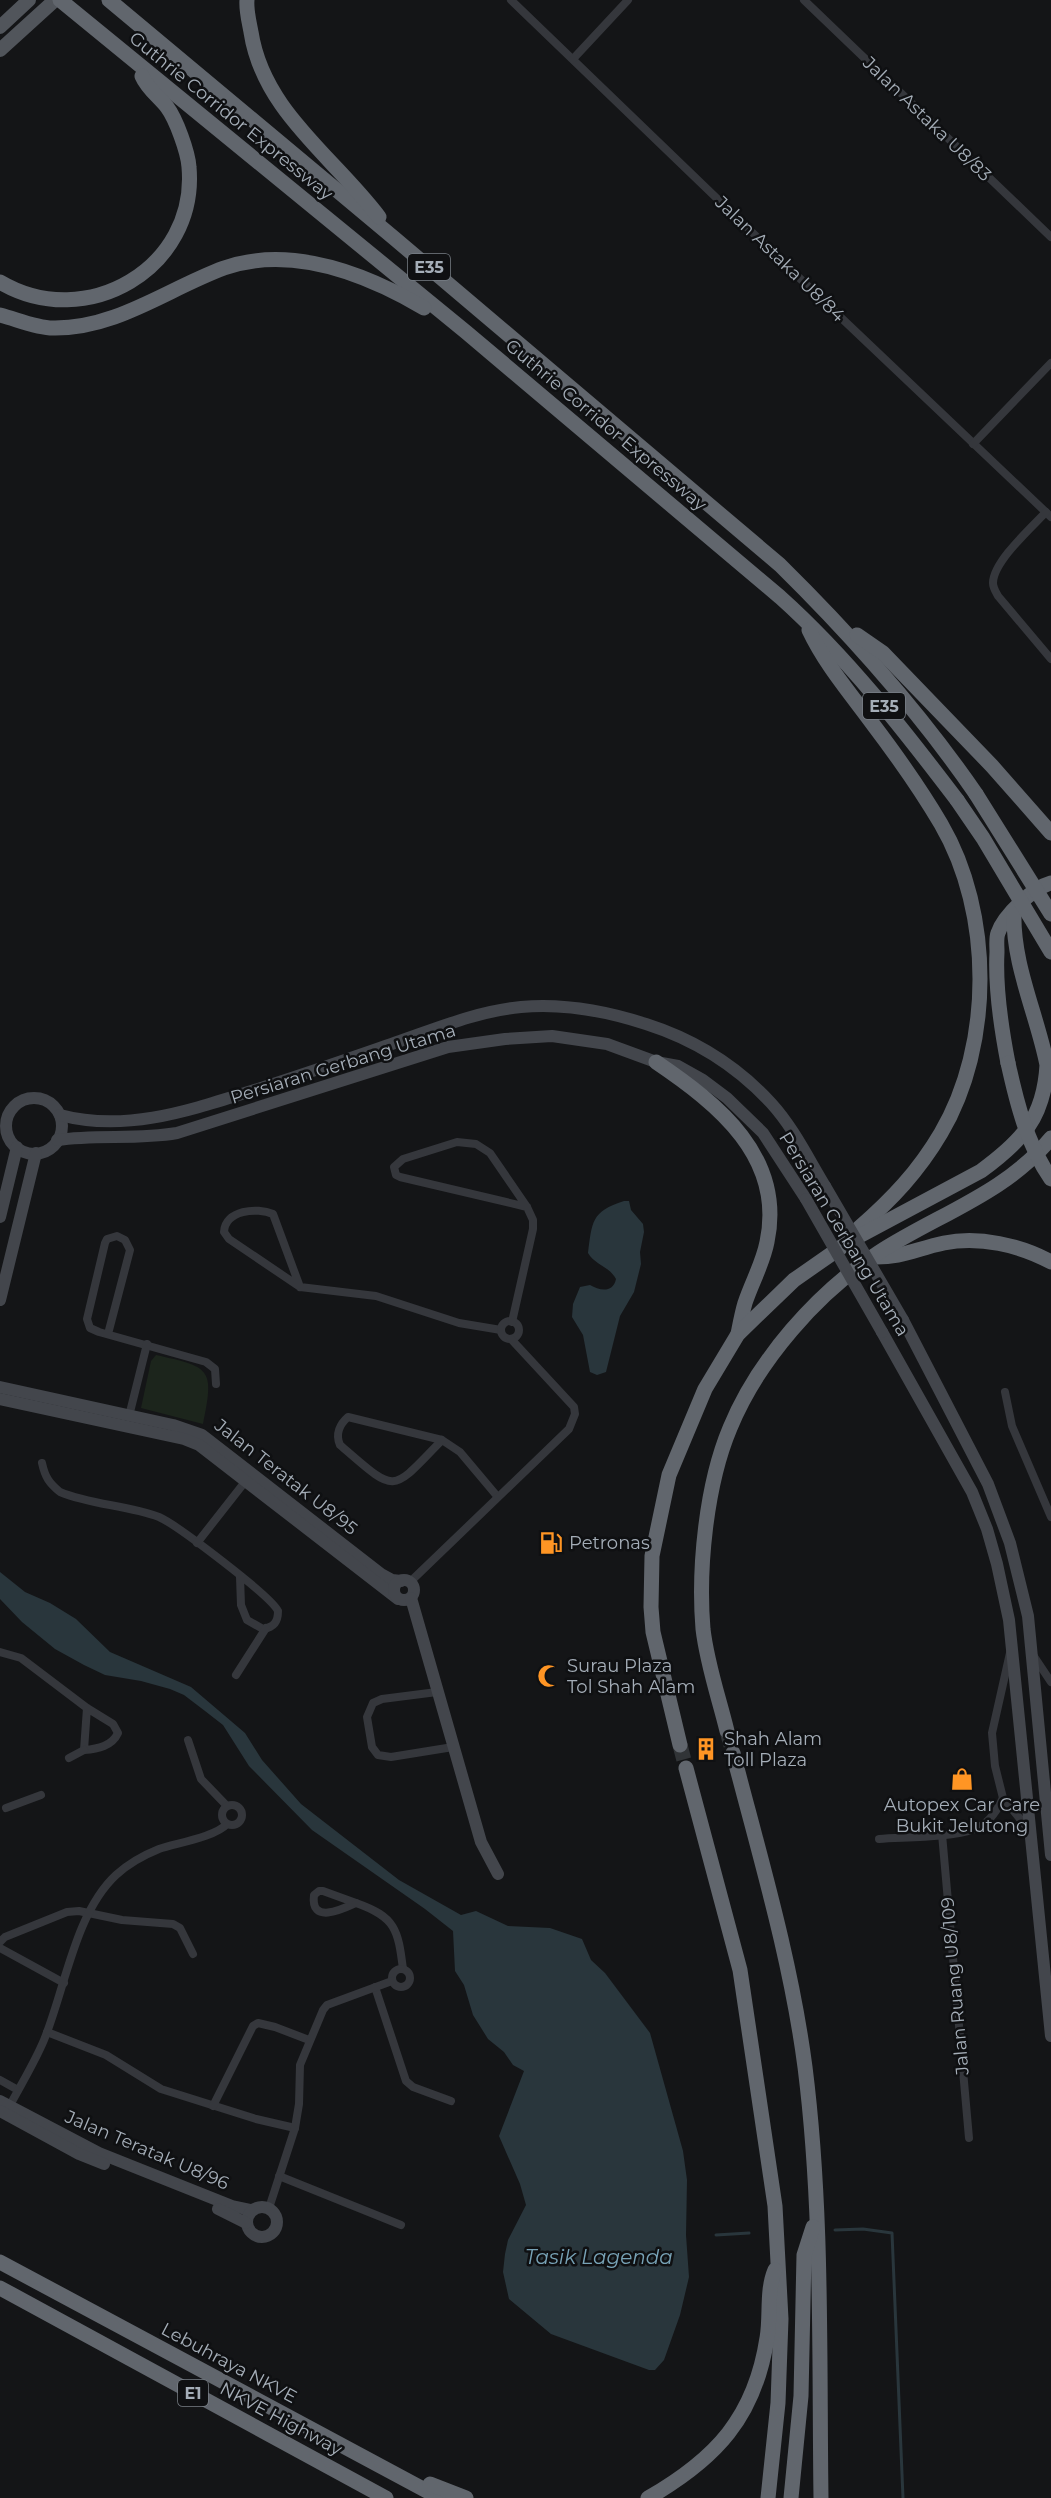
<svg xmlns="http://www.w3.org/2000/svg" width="1051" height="2498" font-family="Montserrat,sans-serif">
<rect width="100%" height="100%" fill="#141517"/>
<path fill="#1c251c" d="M 156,1355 C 210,1367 215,1368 203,1424 L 141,1408 L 151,1361 Z"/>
<g fill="#29363c">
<path d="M 624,1201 L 629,1201 L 631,1210 L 643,1224 L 644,1232 L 640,1252 L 641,1264 L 634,1292 L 620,1316 L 606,1372 L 597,1375 L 590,1372 L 583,1335 L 572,1317 L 573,1304 L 580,1287 L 590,1285 C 600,1291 613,1293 616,1279 C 609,1266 595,1265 588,1253 C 592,1223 591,1211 624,1201 Z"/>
<path d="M 0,1572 L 25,1592 L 50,1603 L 76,1619 L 110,1652 L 191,1687 L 245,1733 L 262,1760 L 301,1804 L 399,1880 L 461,1915 L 476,1911 L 508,1926 L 550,1928 L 582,1939 L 591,1960 L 605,1973 L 650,2033 L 683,2151 L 687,2180 L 686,2235 L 689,2277 L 680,2315 L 664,2360 L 655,2370 L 649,2370 L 551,2334 L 509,2299 L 503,2272 L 505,2254 L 508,2240 L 526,2205 L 520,2184 L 499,2136 L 524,2071 L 513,2065 L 504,2052 L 488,2039 L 473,2015 L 464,1985 L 455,1971 L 453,1931 L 425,1909 L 312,1830 L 249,1766 L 223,1725 L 205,1711 L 184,1695 L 170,1689 L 141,1681 L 105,1675 L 84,1665 L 55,1649 L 22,1622 L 0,1599 Z"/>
</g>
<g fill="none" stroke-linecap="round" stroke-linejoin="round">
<g stroke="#29363c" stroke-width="3">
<path d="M 835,2230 L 863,2229 L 892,2233 L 903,2498"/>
<path d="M 716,2235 L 749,2233"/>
</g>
<g stroke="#313437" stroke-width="15" stroke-dasharray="15 8" stroke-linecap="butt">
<path d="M 727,1731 L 733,1753"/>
<path d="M 680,1745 L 686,1768"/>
</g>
<g stroke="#35373c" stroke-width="8">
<path d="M 511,0 L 814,292 L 1051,517"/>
<path d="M 804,0 L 1051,237"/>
<path d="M 573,59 L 628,0"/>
<path d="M 973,444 L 1051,363"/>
<path d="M 1046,512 C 1031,528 993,562 993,583 C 993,588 996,592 998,596 L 1051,659"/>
<path d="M 300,1287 L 273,1214 C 257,1207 225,1210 224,1232 L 229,1239 L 300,1287 L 376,1296 L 459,1323 L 501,1330"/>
<circle cx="510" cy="1330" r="9"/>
<path d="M 512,1322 L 533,1229 L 533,1220 L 527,1207 L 490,1153 L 476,1144 L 457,1142 L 403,1159 L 394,1167 L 396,1175 L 400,1177 L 527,1207"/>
<path d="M 108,1334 L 130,1250 L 125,1240 L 117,1236 L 107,1239 L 105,1243 L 87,1319 L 90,1328 L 99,1332 L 206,1362 L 215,1369 L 216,1384"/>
<path d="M 1005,1392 L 1012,1426 L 1051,1517"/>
<path d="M 129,1416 L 147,1344"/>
<path d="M 442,1440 C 390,1494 397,1494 340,1445 C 335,1434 340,1424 348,1417 L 442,1440 L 460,1452 L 497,1496"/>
<path d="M 42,1463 C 45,1477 49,1483 60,1492 C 91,1505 127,1505 159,1517 C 177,1525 271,1596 278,1611 C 278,1622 274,1627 263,1629 L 247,1620 L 241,1605 L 240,1577"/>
<path d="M 197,1543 L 248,1478"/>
<path d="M 410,1582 L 569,1429 L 575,1414 L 574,1407 L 511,1339"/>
<path d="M 0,1652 L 21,1658 L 87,1708 L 113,1724 L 118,1733 C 112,1746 98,1749 84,1750 L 87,1708"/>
<path d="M 1010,1653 L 992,1733 L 995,1766 L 1003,1798 L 1030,1831"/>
<path d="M 1033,1655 L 1051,1682"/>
<path d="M 236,1675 L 266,1628"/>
<path d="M 437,1692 L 382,1699 L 373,1703 L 367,1717 L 372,1747 L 378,1755 L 391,1757 L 453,1747"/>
<path d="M 188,1740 L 201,1779 L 227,1806"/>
<path d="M 69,1758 L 84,1750"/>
<circle cx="232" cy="1815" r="10"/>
<path d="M 6,1808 L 41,1795"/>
<path d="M 942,1834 L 969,2138"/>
<path d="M 879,1839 C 906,1837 950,1838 975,1829 C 988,1824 997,1811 1003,1798"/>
<path d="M 319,1891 L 323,1891 L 356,1903 C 343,1909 310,1925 314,1895 Z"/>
<path d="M 356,1903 C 396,1917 398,1930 403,1969"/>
<path d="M 0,1942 L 5,1937 L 67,1912 L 79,1911 L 122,1920 L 173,1924 L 180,1928 L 193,1954"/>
<path d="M 0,1948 L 64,1983"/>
<circle cx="401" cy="1978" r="9"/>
<path d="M 375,1987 L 406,2081 L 413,2087 L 451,2101"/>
<path d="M 47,2032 L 106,2055 L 161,2089 L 256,2119 L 295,2128"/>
<path d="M 0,2080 L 18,2090"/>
<path d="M 213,2106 L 253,2026 L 258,2023 L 275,2027 L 309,2040"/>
<path d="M 8,2109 C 20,2086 34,2064 44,2040 C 65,1989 75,1913 116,1875 C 128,1864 144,1855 159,1849 C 177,1843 215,1837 227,1824"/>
<path d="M 279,2176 L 401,2225"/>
<path d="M 269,2208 L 295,2128 L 299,2104 L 300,2065 L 323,2010 L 327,2005 L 392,1981"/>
</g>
<g stroke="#43464c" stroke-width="12">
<circle cx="34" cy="1126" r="28"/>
<path d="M 60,1115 C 123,1132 185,1112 245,1093 C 297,1077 348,1059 400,1041 C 440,1027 479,1011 521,1007 C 564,1003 606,1011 646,1024 C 693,1039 737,1066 771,1103 C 793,1127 808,1158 825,1186"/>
<path d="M 57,1140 C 97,1134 137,1140 177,1133 L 448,1047 L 505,1039 L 552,1036 L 607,1044 L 656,1062 L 678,1066 L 703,1080 L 727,1098 L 763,1133 L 806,1199"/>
<path d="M 0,1217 L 17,1147"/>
<path d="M 0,1300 L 36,1153"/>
<path d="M 903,1320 L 988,1484 L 1010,1543 L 1028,1616 L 1051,1855"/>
<path d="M 882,1332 L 972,1492 L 987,1529 L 997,1564 L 1009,1620 L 1051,2036"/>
<path d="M 0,1387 L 173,1425 L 202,1435 L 381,1574 L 392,1580 L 401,1581"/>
<path d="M 0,1399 L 184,1439 L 199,1445 L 398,1599"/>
<circle cx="404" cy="1590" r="10"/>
<path d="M 411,1598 L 481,1842 L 498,1874"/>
<path d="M 0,2101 L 99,2153 L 232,2206 L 251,2210"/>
<path d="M 0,2111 L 79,2154 L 104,2164"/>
<circle cx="262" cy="2222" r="15"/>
<path d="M 218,2209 L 246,2223"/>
</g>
<g stroke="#51555b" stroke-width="14">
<path d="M 0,27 L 29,0"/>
<path d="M 0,50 L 55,0"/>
</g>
<g stroke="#61666d" stroke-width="15">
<path d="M 60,0 L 466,332 L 780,597 C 847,657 903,729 957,800"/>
<path d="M 109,0 L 394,238 L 780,565 C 852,636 919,711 976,794"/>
<path d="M 247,0 C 246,10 249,21 251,32 C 263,111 334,157 379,217"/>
<path d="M 0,282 C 86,333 198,268 189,167 C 188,152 176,119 167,107 C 159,97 147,88 142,76"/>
<path d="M 0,315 C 16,319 36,328 53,328 C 116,329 167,289 224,268 C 291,245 366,274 424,308"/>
<path d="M 809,630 C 825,664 850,693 872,723 C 897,756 921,790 941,824 C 993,913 993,1045 941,1133 C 918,1172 892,1199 859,1228"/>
<path d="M 857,635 L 883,653 L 992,766 L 1051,833"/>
<path d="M 656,1062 C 718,1104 785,1157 767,1242 C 763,1263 752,1282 745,1303 C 742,1313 740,1324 738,1334"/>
<path d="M 1008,1063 C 1001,1027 995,989 997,952 C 997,946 996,938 998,933 C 1004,915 1033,888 1051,883"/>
<path d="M 872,1257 C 903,1258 915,1249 944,1243 C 979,1236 1020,1245 1051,1262"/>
<path d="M 727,1731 C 719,1698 707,1664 703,1629 C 698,1569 706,1485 730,1428 C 758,1360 817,1293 878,1253 C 936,1215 1005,1194 1051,1138"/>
<path d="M 680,1745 L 653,1632 L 651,1607 L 652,1556 L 669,1475 L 705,1389 L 738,1334 L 794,1280 L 850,1241 L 981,1171 C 1022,1141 1044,1118 1047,1065 C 1037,1014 1012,964 1014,911"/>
<path d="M 733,1753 C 760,1857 791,1960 805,2067 C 823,2210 819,2355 821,2498"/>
<path d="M 686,1768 L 740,1970 L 775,2206 L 781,2319 L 778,2403 L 768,2498"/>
<path d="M 0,2262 L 440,2498"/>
<path d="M 0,2288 L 386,2498"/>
<path d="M 430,2484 L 466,2498"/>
<path d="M 648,2498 C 716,2459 755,2417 767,2338 C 771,2316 766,2291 775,2270"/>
<path d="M 791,2498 L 801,2396 L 804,2255 L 813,2227"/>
</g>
<g stroke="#43464c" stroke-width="12">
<path d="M 825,1186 L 903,1320"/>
<path d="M 806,1199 L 882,1332"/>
</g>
<g stroke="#61666d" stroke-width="15">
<path d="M 976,794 L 1051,914"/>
<path d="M 957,800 L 983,838 L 1051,952"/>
<path d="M 1008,1063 C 1017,1104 1027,1144 1051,1179"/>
</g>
</g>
<defs>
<g id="fuel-bare" transform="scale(1.8)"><path d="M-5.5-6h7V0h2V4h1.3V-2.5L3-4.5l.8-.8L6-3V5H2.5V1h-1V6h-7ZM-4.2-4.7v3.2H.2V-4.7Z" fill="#ff9524" stroke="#0f1012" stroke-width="2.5" paint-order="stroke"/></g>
<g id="mosque-bare" transform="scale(1.8)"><path d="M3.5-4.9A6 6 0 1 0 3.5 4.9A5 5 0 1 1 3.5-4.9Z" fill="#ff9524" stroke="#0f1012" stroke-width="2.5" paint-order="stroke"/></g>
<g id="building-bare" transform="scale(1.8)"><path d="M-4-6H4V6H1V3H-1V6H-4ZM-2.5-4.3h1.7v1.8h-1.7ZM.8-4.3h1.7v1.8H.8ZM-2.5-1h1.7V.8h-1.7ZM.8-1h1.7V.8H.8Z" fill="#ff9524" stroke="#0f1012" stroke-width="2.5" paint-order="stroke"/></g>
<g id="shop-bare" transform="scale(1.8)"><path d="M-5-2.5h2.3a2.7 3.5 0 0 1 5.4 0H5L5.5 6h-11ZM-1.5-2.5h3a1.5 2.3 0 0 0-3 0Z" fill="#ff9524" stroke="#0f1012" stroke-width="2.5" paint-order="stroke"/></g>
</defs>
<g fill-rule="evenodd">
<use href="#fuel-bare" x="551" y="1543"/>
<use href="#mosque-bare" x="549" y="1676"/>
<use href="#building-bare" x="706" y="1749"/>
<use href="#shop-bare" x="962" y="1779"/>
</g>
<g text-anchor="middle" stroke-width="5" stroke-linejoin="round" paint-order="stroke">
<g fill="#0f1012" stroke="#787f86" stroke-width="1.5">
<rect x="408" y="254" width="42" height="26" rx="4.5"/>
<rect x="863" y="693" width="42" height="26" rx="4.5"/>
<rect x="178" y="2380" width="30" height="26" rx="4.5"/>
</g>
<g font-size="16" font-weight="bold" fill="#a5aeb8">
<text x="429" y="273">E35</text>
<text x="884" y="712">E35</text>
<text x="193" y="2399">E1</text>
</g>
<g font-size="18" fill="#a5aeb8" stroke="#0f1012">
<text transform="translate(231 116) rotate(39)" y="6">Guthrie Corridor Expressway</text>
<text transform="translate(927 119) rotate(44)" y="6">Jalan Astaka U8/83</text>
<text transform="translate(780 259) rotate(44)" y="6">Jalan Astaka U8/84</text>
<text transform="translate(606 425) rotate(40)" y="6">Guthrie Corridor Expressway</text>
<text transform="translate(343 1064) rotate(-17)" y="6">Persiaran Gerbang Utama</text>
<text transform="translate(844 1234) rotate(59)" y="6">Persiaran Gerbang Utama</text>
<text transform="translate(286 1477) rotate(38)" y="6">Jalan Teratak U8/95</text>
<text transform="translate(955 1986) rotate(-95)" y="6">Jalan Ruang U8/109</text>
<text transform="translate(147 2150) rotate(23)" y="6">Jalan Teratak U8/96</text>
<text transform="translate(229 2363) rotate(28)" y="6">Lebuhraya NKVE</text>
<text transform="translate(281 2419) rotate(28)" y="6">NKVE Highway</text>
</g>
<g font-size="18" fill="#a5aeb8" stroke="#0f1012" text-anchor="start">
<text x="569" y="1549">Petronas</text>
<text x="567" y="1672">Surau Plaza<tspan x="567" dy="21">Tol Shah Alam</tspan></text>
<text x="724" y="1745">Shah Alam<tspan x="724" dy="21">Toll Plaza</tspan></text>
<text x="962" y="1811" text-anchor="middle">Autopex Car Care<tspan x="962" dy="21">Bukit Jelutong</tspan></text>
</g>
<g font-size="20" font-style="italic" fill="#78a3b7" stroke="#0f1012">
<text x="599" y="2264">Tasik Lagenda</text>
</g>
</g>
</svg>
